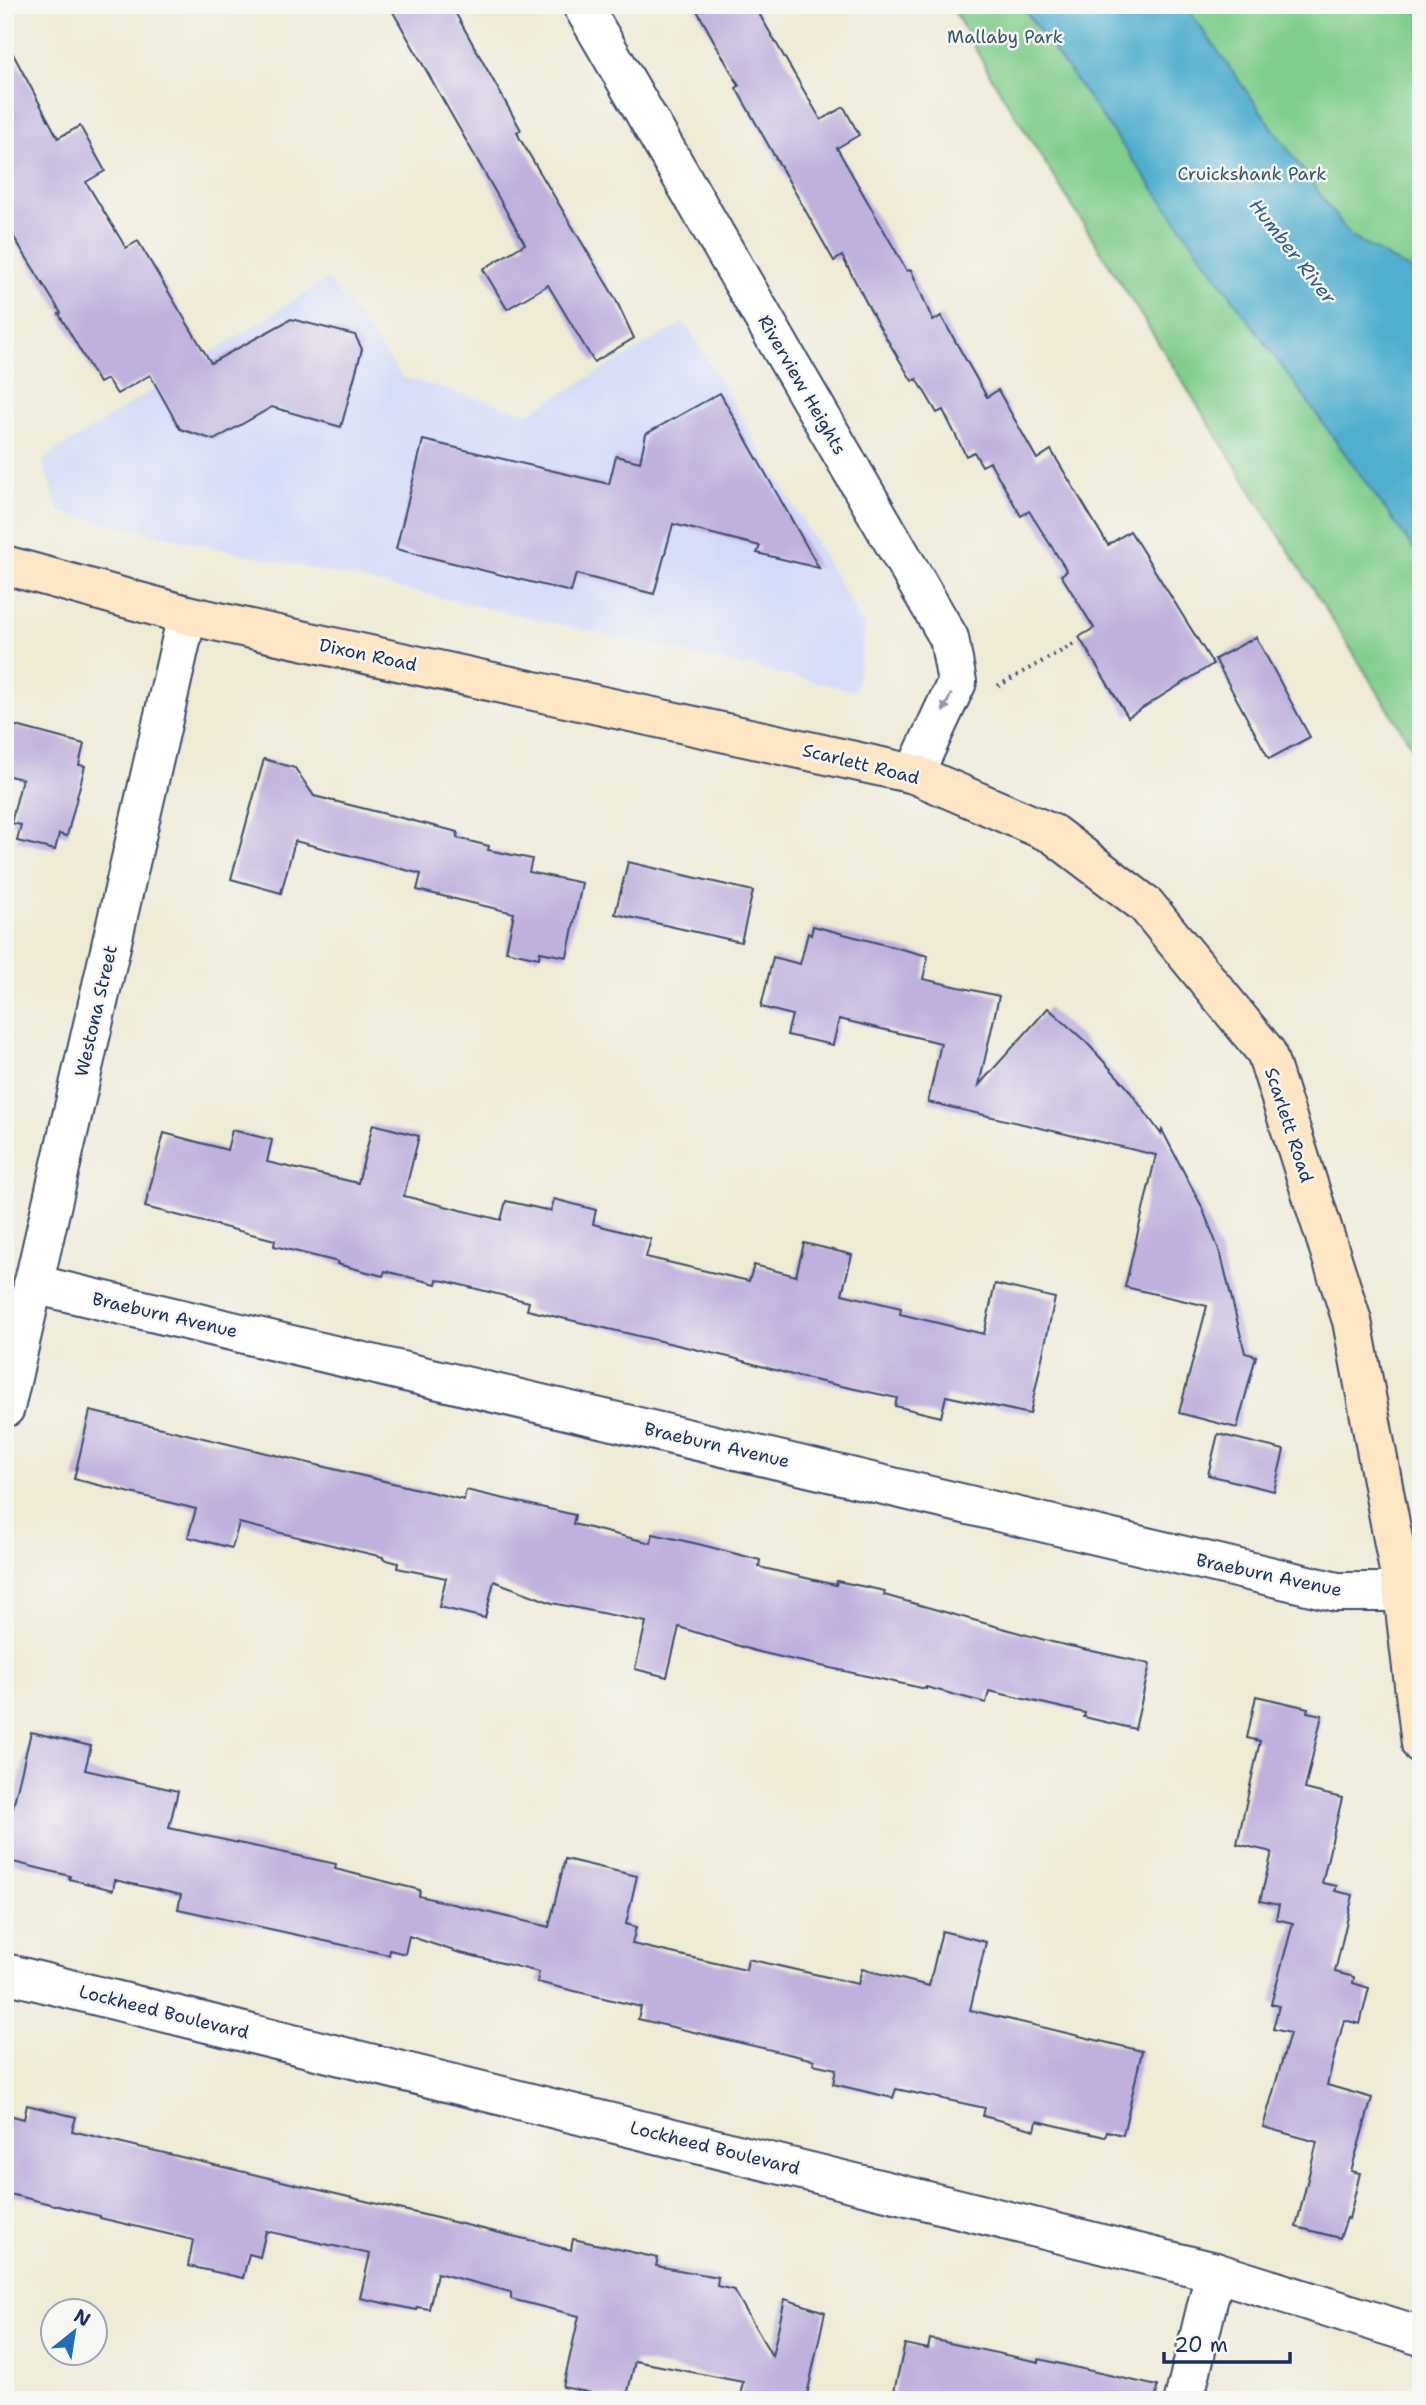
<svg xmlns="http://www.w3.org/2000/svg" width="1426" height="2405" font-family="'Shantell Sans',sans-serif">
<rect width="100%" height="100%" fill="#f6f6f2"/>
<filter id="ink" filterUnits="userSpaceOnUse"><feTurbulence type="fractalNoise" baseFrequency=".0143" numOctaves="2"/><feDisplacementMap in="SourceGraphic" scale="14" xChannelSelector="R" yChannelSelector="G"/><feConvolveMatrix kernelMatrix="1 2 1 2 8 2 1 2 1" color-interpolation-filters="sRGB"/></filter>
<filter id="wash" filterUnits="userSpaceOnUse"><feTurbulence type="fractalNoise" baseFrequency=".00686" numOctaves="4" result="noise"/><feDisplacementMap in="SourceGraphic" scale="28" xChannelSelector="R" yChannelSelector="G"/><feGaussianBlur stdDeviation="1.57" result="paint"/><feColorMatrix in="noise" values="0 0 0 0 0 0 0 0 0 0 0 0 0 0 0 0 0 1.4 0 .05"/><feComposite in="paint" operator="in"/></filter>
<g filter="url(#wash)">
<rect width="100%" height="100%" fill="#eeead4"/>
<path fill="#d2d9f9" d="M 328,279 L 402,377 L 528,413 L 685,322 L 865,627 L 856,691 L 59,512 L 42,460 Z"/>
<path fill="#80cd8c" stroke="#4e7e75" stroke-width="2" d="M 951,5 L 1421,5 L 1421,761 L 990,75 Z"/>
<path fill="#50aece" stroke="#366e96" stroke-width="2" d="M 1021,5 L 1185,5 L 1350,236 L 1421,276 L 1421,559 Z"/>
<g id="blocks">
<g fill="#bfb0dd">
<path d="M 389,5 L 451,5 L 521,130 L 517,132 L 520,139 L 615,298 L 634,338 L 594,362 L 548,285 L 507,309 L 483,269 L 525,244 Z"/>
<path d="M 694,5 L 754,5 L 821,120 L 844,107 L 859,135 L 837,148 L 907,271 L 911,270 L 933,321 L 941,316 L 987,397 L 998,390 L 1037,459 L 1051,450 L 1108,545 L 1130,531 L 1213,664 L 1128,717 L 1079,637 L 1094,628 L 1061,575 L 1067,571 L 1029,511 L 1021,516 L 990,462 L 982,466 L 974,452 L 966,456 L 943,410 L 937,413 L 917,379 L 912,381 L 876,321 L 842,256 L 834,261 L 736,88 L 739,86 Z"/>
<path d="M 5,39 L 58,138 L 80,126 L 105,171 L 86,182 L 126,248 L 138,241 L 211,363 L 291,319 L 355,335 L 362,349 L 341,427 L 272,407 L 214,440 L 180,429 L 150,375 L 117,394 L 107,379 L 99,383 L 59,314 L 61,313 L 5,223 Z"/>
<path d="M 720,393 L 819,568 L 757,553 L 760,546 L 673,524 L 654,594 L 576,574 L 571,592 L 396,549 L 423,440 L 609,484 L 616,456 L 640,462 L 646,434 Z"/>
<path d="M 1256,637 L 1310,737 L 1269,759 L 1215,659 Z"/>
<path d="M 5,723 L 84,744 L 79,765 L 85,766 L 67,836 L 59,834 L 55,850 L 17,841 L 21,825 L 11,823 L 22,779 L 5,775 Z"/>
<path d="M 264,759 L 295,768 L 314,796 L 458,832 L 457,838 L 489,846 L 488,850 L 532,859 L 529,872 L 582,883 L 567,957 L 540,952 L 539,958 L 506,951 L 514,913 L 417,890 L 421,874 L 295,841 L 281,893 L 231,879 Z"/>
<path d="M 628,862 L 753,891 L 741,942 L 615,914 Z"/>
<path d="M 813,926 L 928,956 L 923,979 L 999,996 L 979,1085 L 1048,1008 L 1087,1043 L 1126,1086 L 1161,1134 L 1162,1130 L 1201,1205 L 1221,1255 L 1245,1353 L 1256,1356 L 1237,1428 L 1179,1413 L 1207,1306 L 1125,1287 L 1156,1155 L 928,1102 L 941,1043 L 839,1019 L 833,1045 L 787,1035 L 792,1015 L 761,1007 L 773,957 L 800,964 L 808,933 L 811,935 Z"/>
<path d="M 373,1124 L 419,1136 L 404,1196 L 501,1220 L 506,1201 L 551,1211 L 554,1199 L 596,1210 L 593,1224 L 651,1239 L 646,1257 L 749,1281 L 754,1265 L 796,1276 L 804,1243 L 845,1253 L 852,1255 L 842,1294 L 901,1308 L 900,1314 L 984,1334 L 995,1284 L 1055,1298 L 1030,1414 L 946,1396 L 941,1417 L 895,1406 L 897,1398 L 799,1377 L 733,1358 L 527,1310 L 529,1302 L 445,1281 L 437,1280 L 436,1284 L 385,1271 L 383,1276 L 337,1264 L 338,1262 L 274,1246 L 275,1240 L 145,1207 L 164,1133 L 227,1150 L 232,1130 L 272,1140 L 267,1162 L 358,1183 Z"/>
<path d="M 90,1411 L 464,1500 L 466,1490 L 575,1515 L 573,1524 L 651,1543 L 653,1534 L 698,1544 L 760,1560 L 759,1567 L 836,1585 L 837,1581 L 885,1591 L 884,1595 L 1052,1642 L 1150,1664 L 1135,1729 L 1084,1717 L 1085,1713 L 989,1691 L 986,1703 L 926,1687 L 926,1689 L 785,1658 L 755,1651 L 679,1627 L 667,1677 L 635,1669 L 646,1622 L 552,1603 L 494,1581 L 485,1618 L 439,1607 L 446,1578 L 397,1568 L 398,1563 L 383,1559 L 383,1557 L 239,1523 L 232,1548 L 188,1537 L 196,1509 L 74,1479 Z"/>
<path d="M 1218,1434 L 1284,1450 L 1274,1491 L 1208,1475 Z"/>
<path d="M 1256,1696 L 1308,1708 L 1307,1712 L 1322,1715 L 1305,1789 L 1342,1798 L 1322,1883 L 1337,1886 L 1335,1891 L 1353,1895 L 1335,1972 L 1354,1977 L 1353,1983 L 1369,1988 L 1360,2024 L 1344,2020 L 1327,2085 L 1372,2098 L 1351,2171 L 1360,2173 L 1349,2219 L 1347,2218 L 1340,2238 L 1296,2227 L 1317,2142 L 1263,2127 L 1290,2033 L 1273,2029 L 1279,2006 L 1271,2004 L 1293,1923 L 1276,1919 L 1279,1905 L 1260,1901 L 1272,1852 L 1237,1844 L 1260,1741 L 1247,1738 Z"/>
<path d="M 31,1732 L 91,1746 L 85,1770 L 178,1791 L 169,1828 L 336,1864 L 335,1869 L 420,1890 L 419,1896 L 549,1927 L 565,1859 L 637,1876 L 626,1924 L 636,1927 L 632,1944 L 746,1970 L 748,1959 L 858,1984 L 862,1969 L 929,1986 L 942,1931 L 986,1942 L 970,2010 L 1142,2051 L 1123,2135 L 1107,2131 L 1105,2137 L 1037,2121 L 1035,2130 L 983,2116 L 985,2108 L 896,2089 L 893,2098 L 833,2084 L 836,2069 L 813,2064 L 814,2060 L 638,2019 L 641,2007 L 537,1982 L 539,1972 L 457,1952 L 409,1936 L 405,1954 L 390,1950 L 389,1955 L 178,1909 L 181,1895 L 115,1880 L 113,1890 L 69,1879 L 70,1876 L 5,1860 L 5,1840 Z"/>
<path d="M 27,2105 L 76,2117 L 72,2131 L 571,2250 L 573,2239 L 658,2258 L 656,2266 L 718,2277 L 717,2286 L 734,2290 L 772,2356 L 785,2299 L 825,2312 L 806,2400 L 739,2400 L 743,2382 L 635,2361 L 626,2400 L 563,2387 L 579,2316 L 511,2299 L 511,2292 L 437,2273 L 429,2309 L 417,2307 L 416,2310 L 360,2298 L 370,2254 L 266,2231 L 260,2257 L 249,2254 L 243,2278 L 188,2266 L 193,2240 L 100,2218 L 100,2216 L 5,2193 L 5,2114 L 24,2119 Z"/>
<path d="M 930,2339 L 1039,2362 L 1039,2359 L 1157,2386 L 1156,2400 L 892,2400 L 905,2344 L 928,2349 Z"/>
</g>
</g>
</g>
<g filter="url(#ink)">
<use href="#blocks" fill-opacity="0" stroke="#3b4b70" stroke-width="2"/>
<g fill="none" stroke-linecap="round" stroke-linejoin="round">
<g stroke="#3b4b70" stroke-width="42">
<g id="street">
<path d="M 582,5 L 949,638 L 957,682 L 914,774"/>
<path d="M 33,1284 L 1337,1592 L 1403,1592"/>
<path d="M 5,1408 L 187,615"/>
<path d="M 5,1973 L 1215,2272 L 1421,2336"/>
<path d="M 1184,2400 L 1215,2272"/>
</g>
</g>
<g stroke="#3b4b70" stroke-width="42">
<path id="secondary" d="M 5,565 L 187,615 L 914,774 L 1053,834 L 1146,905 L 1266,1052 L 1352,1321 L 1403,1592 L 1421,1744"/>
</g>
<path stroke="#3b4b70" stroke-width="4.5" stroke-dasharray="2 5" stroke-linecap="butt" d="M 998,686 L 1074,644"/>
<use href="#street" stroke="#fff" stroke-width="38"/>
<use href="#secondary" stroke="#fce6c4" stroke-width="38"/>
</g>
<defs><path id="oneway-solid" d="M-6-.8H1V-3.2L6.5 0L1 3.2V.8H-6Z" transform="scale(1.75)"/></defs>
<use fill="#8d97ae" href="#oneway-solid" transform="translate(947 703) rotate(115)"/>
</g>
<g text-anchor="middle" stroke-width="5" stroke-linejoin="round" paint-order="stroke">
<g font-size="18" fill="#34566a" stroke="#f6f6f2">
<text x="1005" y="43">Mallaby Park</text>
<text x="1252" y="180">Cruickshank Park</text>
</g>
<g font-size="18" fill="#1b2f5e" stroke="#f6f6f2">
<text transform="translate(802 385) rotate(60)" y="6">Riverview Heights</text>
<text transform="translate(368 655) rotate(12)" y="6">Dixon Road</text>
<text transform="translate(861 764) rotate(14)" y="6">Scarlett Road</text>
<text transform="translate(96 1011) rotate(-77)" y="6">Westona Street</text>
<text transform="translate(1289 1125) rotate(72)" y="6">Scarlett Road</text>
<text transform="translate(165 1315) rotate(13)" y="6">Braeburn Avenue</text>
<text transform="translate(717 1445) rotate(13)" y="6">Braeburn Avenue</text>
<text transform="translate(1269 1575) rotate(12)" y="6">Braeburn Avenue</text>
<text transform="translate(164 2012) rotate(14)" y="6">Lockheed Boulevard</text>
<text transform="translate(715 2148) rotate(14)" y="6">Lockheed Boulevard</text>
</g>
<g font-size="19" font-style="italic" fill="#2e5b85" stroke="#f6f6f2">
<text transform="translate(1293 251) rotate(52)" y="7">Humber River</text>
</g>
</g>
<rect width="1426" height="2405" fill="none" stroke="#f6f6f2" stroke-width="28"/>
<g transform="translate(74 2332) rotate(30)"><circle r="33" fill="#f6f6f2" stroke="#9ea6b7" stroke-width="2"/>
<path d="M0-5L12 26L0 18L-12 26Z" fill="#1f6fb2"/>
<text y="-10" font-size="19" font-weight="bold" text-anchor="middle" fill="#1b2f5e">N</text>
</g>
<path d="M1164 2352v10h126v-10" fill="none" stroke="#1b2f5e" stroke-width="3.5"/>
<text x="1174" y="2352" font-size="21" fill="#1b2f5e" stroke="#f6f6f2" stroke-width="5" paint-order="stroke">20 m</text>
</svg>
